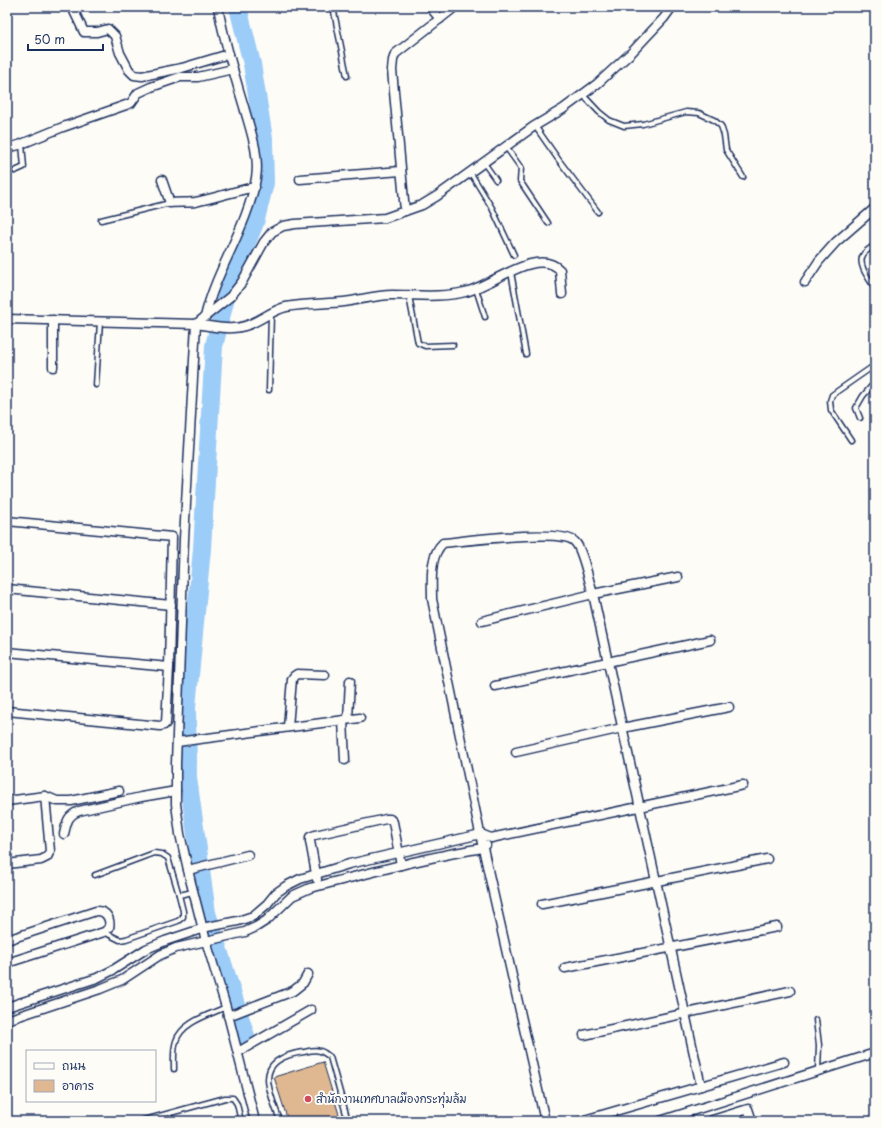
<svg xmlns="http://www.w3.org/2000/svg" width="882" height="1128" font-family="'Playpen Sans','Playpen Sans Thai',sans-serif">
<rect width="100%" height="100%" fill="#fdfcf7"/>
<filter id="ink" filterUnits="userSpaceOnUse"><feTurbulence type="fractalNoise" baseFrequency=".025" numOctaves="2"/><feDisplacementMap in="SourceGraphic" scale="8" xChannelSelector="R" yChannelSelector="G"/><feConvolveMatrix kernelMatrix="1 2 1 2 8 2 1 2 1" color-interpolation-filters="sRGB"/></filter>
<g filter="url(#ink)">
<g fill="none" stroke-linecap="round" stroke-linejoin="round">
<path stroke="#9cccf8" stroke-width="18" d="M 238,7 L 252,64 L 264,139 L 265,183 L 255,223 L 229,285 L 214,346 L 202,549 L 187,707 L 188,778 L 207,913 L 247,1039"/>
</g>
<path fill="#dfb790" stroke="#1b2f5e" d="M 323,1062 L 341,1121 L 288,1121 L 274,1077 Z"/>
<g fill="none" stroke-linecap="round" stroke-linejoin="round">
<g stroke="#1b2f5e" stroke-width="7">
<g id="lane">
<path d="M 333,7 L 347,76"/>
<path d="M 583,95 L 599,112 L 609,120 L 624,126 L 643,124 L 686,112 L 699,113 L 714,120 L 721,126 L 724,135 L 726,150 L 743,177"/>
<path d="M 535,126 L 558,159 L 598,212"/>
<path d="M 506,147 L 521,168 L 520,181 L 548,223"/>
<path d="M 484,163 L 496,180"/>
<path d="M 15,171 L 24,167 L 22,144"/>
<path d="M 470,172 L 492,208 L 514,255"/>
<path d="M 101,220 L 170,203"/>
<path d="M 875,245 C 871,248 865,251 863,255 C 857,265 870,280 875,288"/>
<path d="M 511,272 L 526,354"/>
<path d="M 476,289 L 485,317"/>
<path d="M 409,296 L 418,343 L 425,346 L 453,345"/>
<path d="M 96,385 L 100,322"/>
<path d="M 269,390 L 271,314"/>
<path d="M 860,418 L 856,408 L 863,396 L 875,382"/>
<path d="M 851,440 L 831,410 L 830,401 L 832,395 L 839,390 L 875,365"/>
<path d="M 95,875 L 154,853 L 162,854 L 168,858 L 179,895 L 193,892"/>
<path d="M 104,932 L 120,940 L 126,939 L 178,921 L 183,917 L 183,911 L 179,895"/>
<path d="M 816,1020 L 819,1045 L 818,1071"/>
<path d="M 174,1069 C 174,1061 173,1050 176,1041 C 182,1022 209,1015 226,1007"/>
<path d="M 141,1121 L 225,1098 L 233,1098 L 237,1104 L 241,1121"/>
<path d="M 280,1121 C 276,1109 268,1091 268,1079 C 268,1059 289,1054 304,1052 C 309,1051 314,1049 320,1051 C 324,1052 327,1055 330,1057 L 348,1121"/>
</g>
</g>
<g stroke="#1b2f5e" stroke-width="11">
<g id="street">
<path d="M 72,7 L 84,32 L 97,32 L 108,29 L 115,36 L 120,53 L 129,70 L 134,75 L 142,76 L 182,68 L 229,54"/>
<path d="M 430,7 L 440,19"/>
<path d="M 7,148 L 19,145 L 63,127 L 126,105 L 131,103 L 138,93 L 151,87 L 180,77 L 198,77 L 233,69"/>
<path d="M 300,179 L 401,171"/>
<path d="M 162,180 L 170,203 C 178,202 187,203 195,202 C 215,198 235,191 255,187"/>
<path d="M 405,211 L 392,70 L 393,60 L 395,54 L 455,7"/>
<path d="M 805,282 L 819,261 L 836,242 L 875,208"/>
<path d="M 205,317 C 216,269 248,227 256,178 C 260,155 250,129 244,107 C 234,74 224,41 218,7"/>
<path d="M 7,319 L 196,324 L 231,296 L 242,282 L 264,242 L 272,232 L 283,226 L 295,224 L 385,218 L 422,205 L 437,196 L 533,127 L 563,109 L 597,84 L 632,52 L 664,18 L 672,7"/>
<path d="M 53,367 L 53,320"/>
<path d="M 7,521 L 172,537 L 169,667 L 166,723 L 164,725 L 160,726 L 7,711"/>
<path d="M 7,589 L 171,605"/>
<path d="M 482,621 L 593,594 L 678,577"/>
<path d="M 7,652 L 169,667"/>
<path d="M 495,686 L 710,640"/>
<path d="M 348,719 L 350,681"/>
<path d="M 343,720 L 345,760"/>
<path d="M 288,727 L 292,679 L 294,676 L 297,674 L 325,675"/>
<path d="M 177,742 L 360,718"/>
<path d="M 516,752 L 622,728 L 729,707"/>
<path d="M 45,796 L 57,801 L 71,801 L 119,791"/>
<path d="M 7,801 L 45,796 L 50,851 L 47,857 L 41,860 L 7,864"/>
<path d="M 64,834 C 67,822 67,816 79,811 L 141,797 L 176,791"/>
<path d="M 188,870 L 248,855"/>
<path d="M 317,879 L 310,841 L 310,837 L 315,835 L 386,819 L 390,819 L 393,822 L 401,865"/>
<path d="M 542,904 L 767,859"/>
<path d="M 7,940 L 96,911 C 106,910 111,919 109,928 L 104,932 L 7,963"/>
<path d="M 565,968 L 777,927"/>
<path d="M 7,1007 L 97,978 L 113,970 L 146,949 L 165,941 L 207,927 L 238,921 L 253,916 L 267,904 L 276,893 L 286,886 L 300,879 L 349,864 L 481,834 L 491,838 L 743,785"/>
<path d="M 228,1016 L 293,991 L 303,983 L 308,974"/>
<path d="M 7,1020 L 100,989 L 122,980 L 160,955 L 176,948 L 245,932 L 256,927 L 267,920 L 292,896 L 310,888 C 367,874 425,857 483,848 L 486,845"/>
<path d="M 584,1035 L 790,991"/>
<path d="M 238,1052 L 311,1010"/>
<path d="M 736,1113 L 739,1121"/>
<path d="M 255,1121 L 226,1007 L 206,941 L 191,883 L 180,834 L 176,804 L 176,763 L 184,539 L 196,324 C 211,326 230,331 245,326 C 259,322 272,310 286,307 C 305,303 325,304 344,302 C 360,300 376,295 392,295 C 416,295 441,298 465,292 C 490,287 537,246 560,270 L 562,294"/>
<path d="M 545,1121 L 483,848 L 432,599 C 432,581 429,556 443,543 C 464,541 564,528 575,542 C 583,550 589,582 593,594 L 701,1086"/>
<path d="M 581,1121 L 784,1062"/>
<path d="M 660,1121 L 875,1053"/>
<path d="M 709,1121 L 748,1109 L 752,1121"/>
</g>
</g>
<use href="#lane" stroke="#fdfcf7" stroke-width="4"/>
<use href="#street" stroke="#fdfcf7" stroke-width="8"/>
</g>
</g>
<circle fill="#d1495b" stroke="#fdfcf7" stroke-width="1.5" cx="308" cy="1099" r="4"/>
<g text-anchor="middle" stroke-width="4" stroke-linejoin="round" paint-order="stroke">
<g font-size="11" fill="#1b2f5e" stroke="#fdfcf7" text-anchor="start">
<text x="316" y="1103">สำนักงานเทศบาลเมืองกระทุ่มล้ม</text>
</g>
</g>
<rect width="882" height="1128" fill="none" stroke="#fdfcf7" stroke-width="24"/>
<rect x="12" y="12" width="858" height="1104" fill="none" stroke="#1b2f5e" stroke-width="1.5" filter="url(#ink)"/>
<rect x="26" y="1050" width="130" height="52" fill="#fdfcf7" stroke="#a3aaba"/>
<rect x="34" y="1063" width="20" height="6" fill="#fdfcf7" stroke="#a3aaba"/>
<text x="62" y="1070" font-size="12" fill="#1b2f5e">ถนน</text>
<rect x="34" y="1080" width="20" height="12" fill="#dfb790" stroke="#a3aaba"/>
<text x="62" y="1090" font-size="12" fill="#1b2f5e">อาคาร</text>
<path d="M28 44v6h75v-6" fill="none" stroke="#1b2f5e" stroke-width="2"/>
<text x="34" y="44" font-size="12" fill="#1b2f5e" stroke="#fdfcf7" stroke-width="3" paint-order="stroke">50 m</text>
</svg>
